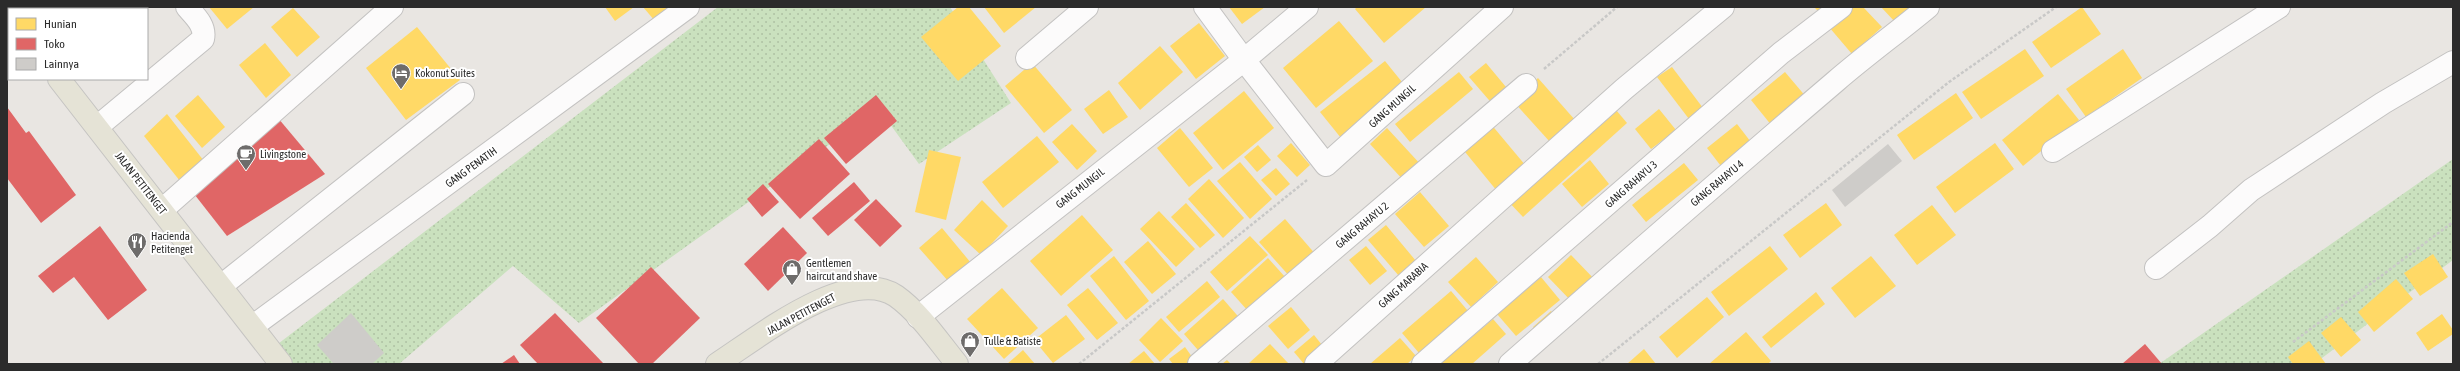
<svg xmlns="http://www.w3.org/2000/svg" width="2460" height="371" font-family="'Asap Condensed',sans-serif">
<defs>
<pattern id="grass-dots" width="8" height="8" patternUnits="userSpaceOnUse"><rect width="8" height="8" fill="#cae1be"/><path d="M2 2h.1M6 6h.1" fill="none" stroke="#aec1a3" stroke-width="1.8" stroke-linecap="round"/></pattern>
</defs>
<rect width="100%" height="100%" fill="#e9e6e2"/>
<g fill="url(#grass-dots)">
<path d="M 718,7 L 950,7 L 1011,103 L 919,164 L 879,109 L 579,323 L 513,266 L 399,364 L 279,364 L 270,350 Z"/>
<path d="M 2453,159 L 2453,260 L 2314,364 L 2159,364 Z"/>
</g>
<g fill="#ffd966">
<path d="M 209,7 L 254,7 L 227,29 Z"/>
<path d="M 605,7 L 634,7 L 615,21 Z"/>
<path d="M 643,7 L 671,7 L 655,21 Z"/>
<path d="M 958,7 L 969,7 L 1001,46 L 958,81 L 921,37 Z"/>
<path d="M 984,7 L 1036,7 L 1004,33 Z"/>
<path d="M 1229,7 L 1265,7 L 1242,24 Z"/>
<path d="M 1357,7 L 1426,7 L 1384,43 L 1355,9 Z"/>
<path d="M 1814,7 L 1825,7 L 1819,12 Z"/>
<path d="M 1851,7 L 1863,7 L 1882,27 L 1852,54 L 1829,27 Z"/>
<path d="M 1881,7 L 1915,7 L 1896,23 Z"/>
<path d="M 2082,7 L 2101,34 L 2051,68 L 2032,42 Z"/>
<path d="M 293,8 L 320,37 L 297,57 L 271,27 Z"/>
<path d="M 1339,21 L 1373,61 L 1316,108 L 1283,68 Z"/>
<path d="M 1199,23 L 1225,56 L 1196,79 L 1170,46 Z"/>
<path d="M 417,27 L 460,80 L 406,120 L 366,68 Z"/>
<path d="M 265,43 L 291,75 L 266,98 L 239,65 Z"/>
<path d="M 1160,46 L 1183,72 L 1140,110 L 1118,83 Z"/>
<path d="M 2025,49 L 2044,76 L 1981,119 L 1962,92 Z"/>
<path d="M 2123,49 L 2142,78 L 2086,117 L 2066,89 Z"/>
<path d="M 1385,61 L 1406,87 L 1341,138 L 1320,112 Z"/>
<path d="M 1032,63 L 1072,110 L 1044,133 L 1005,86 Z"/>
<path d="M 1486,63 L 1511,93 L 1495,107 L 1469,77 Z"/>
<path d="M 1672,67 L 1703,108 L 1689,119 L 1657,77 Z"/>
<path d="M 1459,72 L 1473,89 L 1410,142 L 1395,124 Z"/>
<path d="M 1785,72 L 1807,98 L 1772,126 L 1751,100 Z"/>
<path d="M 1538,78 L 1575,120 L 1550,142 L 1513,101 Z"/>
<path d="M 1109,90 L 1128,117 L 1103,134 L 1084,109 Z"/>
<path d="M 1244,91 L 1274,128 L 1223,170 L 1193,133 Z"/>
<path d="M 1956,93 L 1973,118 L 1914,160 L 1897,135 Z"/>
<path d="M 2058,94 L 2079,120 L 2023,166 L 2002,140 Z"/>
<path d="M 198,95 L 225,127 L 202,148 L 175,116 Z"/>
<path d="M 1611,104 L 1627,123 L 1523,217 L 1506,199 Z"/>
<path d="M 1659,109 L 1676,130 L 1651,149 L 1635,129 Z"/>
<path d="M 167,114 L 204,161 L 180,181 L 144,136 Z"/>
<path d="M 1490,123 L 1526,166 L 1497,191 L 1461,147 Z"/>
<path d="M 1072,124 L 1097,151 L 1077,170 L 1052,142 Z"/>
<path d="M 1737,124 L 1754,146 L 1724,170 L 1707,148 Z"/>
<path d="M 1180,128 L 1213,168 L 1189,187 L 1157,148 Z"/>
<path d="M 1387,128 L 1422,166 L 1405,182 L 1370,144 Z"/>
<path d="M 1037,136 L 1059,162 L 1003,208 L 982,182 Z"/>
<path d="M 1291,143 L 1310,165 L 1297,177 L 1277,156 Z"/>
<path d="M 1995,143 L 2014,169 L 1955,213 L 1936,187 Z"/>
<path d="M 1258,145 L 1271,160 L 1257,172 L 1244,157 Z"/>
<path d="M 929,150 L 961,157 L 946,220 L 915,212 Z"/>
<path d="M 1590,160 L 1609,184 L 1582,207 L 1562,184 Z"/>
<path d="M 1240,162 L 1272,199 L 1250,219 L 1217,181 Z"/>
<path d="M 1684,163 L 1698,180 L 1646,222 L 1632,205 Z"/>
<path d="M 1276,168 L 1290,184 L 1276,196 L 1261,180 Z"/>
<path d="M 1209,179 L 1244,218 L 1223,238 L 1188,199 Z"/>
<path d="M 1420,192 L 1449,226 L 1424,247 L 1395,214 Z"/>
<path d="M 982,200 L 1008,226 L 981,255 L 954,230 Z"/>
<path d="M 1186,203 L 1215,235 L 1200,248 L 1171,217 Z"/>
<path d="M 1826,203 L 1842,225 L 1800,258 L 1783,235 Z"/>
<path d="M 1932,205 L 1956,235 L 1917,265 L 1894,235 Z"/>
<path d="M 1159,211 L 1195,249 L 1176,267 L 1140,229 Z"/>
<path d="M 1082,215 L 1113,250 L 1061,296 L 1030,261 Z"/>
<path d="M 1285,219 L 1317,256 L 1291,278 L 1259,242 Z"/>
<path d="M 1386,225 L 1416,261 L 1399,276 L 1368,240 Z"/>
<path d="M 942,228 L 971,263 L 949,282 L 919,248 Z"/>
<path d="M 1250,236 L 1268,255 L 1227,291 L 1210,272 Z"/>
<path d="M 1148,241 L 1176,274 L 1152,294 L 1124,262 Z"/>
<path d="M 1366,246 L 1387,271 L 1370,285 L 1349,260 Z"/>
<path d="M 1770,246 L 1788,269 L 1729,316 L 1711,292 Z"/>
<path d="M 2433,254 L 2448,277 L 2420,296 L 2404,273 Z"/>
<path d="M 1571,255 L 1598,283 L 1575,305 L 1548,277 Z"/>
<path d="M 1114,256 L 1149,301 L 1126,320 L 1090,276 Z"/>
<path d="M 1871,256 L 1896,286 L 1855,318 L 1831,288 Z"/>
<path d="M 1476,257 L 1498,282 L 1471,307 L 1448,282 Z"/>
<path d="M 1268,258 L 1286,278 L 1248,311 L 1231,292 Z"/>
<path d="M 1541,277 L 1560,300 L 1516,336 L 1497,314 Z"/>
<path d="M 2396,279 L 2413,299 L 2374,332 L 2358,312 Z"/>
<path d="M 1207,281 L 1220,297 L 1179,332 L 1166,317 Z"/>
<path d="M 1002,288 L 1038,328 L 1004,359 L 967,319 Z"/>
<path d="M 1088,288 L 1118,323 L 1097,340 L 1067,305 Z"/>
<path d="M 1451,291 L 1468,311 L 1419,353 L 1402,333 Z"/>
<path d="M 1816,292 L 1825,304 L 1771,348 L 1762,337 Z"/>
<path d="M 1707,297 L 1724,317 L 1677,358 L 1659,337 Z"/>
<path d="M 1223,299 L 1243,322 L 1204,357 L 1184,334 Z"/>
<path d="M 1291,307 L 1310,330 L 1288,349 L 1268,326 Z"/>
<path d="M 1551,311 L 1559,321 L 1540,336 L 1533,327 Z"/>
<path d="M 2442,314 L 2453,330 L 2453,334 L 2428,351 L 2416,333 Z"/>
<path d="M 1066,315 L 1085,339 L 1053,363 L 1034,340 Z"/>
<path d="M 2341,317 L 2361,340 L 2341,357 L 2321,333 Z"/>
<path d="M 1161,318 L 1183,341 L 1160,362 L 1139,340 Z"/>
<path d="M 1493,319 L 1506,334 L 1472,364 L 1440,364 Z"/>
<path d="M 1746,332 L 1771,361 L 1768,364 L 1709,364 Z"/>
<path d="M 1314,335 L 1326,350 L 1309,364 L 1304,364 L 1294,352 Z"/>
<path d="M 1400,338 L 1416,356 L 1407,364 L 1370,364 Z"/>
<path d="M 2309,341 L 2326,364 L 2293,364 L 2288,357 Z"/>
<path d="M 1270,344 L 1289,364 L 1248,364 Z"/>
<path d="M 1185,347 L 1195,361 L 1191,364 L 1173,364 L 1169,359 Z"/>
<path d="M 1644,349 L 1656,364 L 1627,364 Z"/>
<path d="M 1023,350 L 1035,364 L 1007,364 Z"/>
<path d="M 1144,351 L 1155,364 L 1128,364 Z"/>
<path d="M 1227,360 L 1231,364 L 1222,364 Z"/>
</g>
<g fill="#e06666">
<path d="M 876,95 L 897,121 L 846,164 L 824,138 Z"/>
<path d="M 7,107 L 26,133 L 29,131 L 76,195 L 41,223 L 7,178 Z"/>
<path d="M 278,118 L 325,174 L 227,236 L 191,190 Z"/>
<path d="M 819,139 L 850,174 L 800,219 L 768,184 Z"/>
<path d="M 854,182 L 870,201 L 828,236 L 812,218 Z"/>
<path d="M 763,184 L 779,202 L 762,217 L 747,199 Z"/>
<path d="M 876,199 L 902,226 L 880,247 L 854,220 Z"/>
<path d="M 100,226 L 147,290 L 108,320 L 74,277 L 53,293 L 38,276 Z"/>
<path d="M 783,227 L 807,253 L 768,291 L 744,264 Z"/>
<path d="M 651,267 L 700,318 L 652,364 L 639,364 L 596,318 Z"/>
<path d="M 555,313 L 604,364 L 538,364 L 520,345 Z"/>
<path d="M 2145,344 L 2162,364 L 2122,364 Z"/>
<path d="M 514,355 L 520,364 L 501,364 Z"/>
</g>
<g fill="#ceccc9">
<path d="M 1888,144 L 1902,161 L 1845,207 L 1832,190 Z"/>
<path d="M 351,313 L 384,353 L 372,364 L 334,364 L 317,345 Z"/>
</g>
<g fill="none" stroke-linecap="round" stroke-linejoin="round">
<g stroke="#c3c2c1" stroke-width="24">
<g id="minor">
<path d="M 1205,7 L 1244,60 L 1326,165 L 1502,7"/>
<path d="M 42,9 L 45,7"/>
<path d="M 1027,58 L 1087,7"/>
<path d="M 97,127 L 203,39 C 206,26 195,16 187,7"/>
<path d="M 2053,151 L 2279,7"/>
<path d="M 162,210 L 392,7"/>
<path d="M 2156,268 L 2210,226 L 2251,190 L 2383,103 L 2453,62"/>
<path d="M 221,286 L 463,94"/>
<path d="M 918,317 L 1244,60 L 1307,7"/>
<path d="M 253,326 L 688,7"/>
<path d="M 1199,364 L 1526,85"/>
<path d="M 1316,364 L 1624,89 L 1723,7"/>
<path d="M 1423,364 L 1781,53 L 1841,7"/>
<path d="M 1510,364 C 1618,269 1727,174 1836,81 C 1866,55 1898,32 1928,7"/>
</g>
</g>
<g stroke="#c5c4c2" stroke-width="24">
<g id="major">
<path d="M 8,7 L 9,9"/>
<path d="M 59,79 L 281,364"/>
<path d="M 717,364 C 756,339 849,264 896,296 C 920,313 939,342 957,364"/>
</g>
</g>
<g stroke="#c8c8c7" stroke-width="2.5" stroke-dasharray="3 2" stroke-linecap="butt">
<path d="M 1544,69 L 1617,7"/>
<path d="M 2293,342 L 2453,222"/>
<path d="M 1079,364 L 1307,180"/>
<path d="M 1598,364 L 1949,82 L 2056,7"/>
</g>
<use href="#minor" stroke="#fcfbfb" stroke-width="22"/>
<use href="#major" stroke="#e5e3d6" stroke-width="22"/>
</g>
<defs>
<g id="hotel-pin" transform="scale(1)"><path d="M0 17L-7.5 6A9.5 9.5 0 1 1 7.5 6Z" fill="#6e6c6b" stroke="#fff"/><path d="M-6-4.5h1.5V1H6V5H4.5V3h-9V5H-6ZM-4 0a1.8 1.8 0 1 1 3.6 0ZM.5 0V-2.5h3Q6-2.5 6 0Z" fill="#fff"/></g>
<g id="cafe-pin" transform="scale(1)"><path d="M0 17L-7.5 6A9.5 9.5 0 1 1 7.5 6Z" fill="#6e6c6b" stroke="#fff"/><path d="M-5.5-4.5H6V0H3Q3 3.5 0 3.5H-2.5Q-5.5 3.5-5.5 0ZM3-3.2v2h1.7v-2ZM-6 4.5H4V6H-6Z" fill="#fff"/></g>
<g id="restaurant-pin" transform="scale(1)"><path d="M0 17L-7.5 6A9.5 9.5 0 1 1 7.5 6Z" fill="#6e6c6b" stroke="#fff"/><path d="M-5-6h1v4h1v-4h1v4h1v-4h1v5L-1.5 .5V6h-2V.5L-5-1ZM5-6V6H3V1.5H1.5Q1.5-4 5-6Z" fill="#fff"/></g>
<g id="shop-pin" transform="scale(1)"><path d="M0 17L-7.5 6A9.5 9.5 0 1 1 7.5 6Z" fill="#6e6c6b" stroke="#fff"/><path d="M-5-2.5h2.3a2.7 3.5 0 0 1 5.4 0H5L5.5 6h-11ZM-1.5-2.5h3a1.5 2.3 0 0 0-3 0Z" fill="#fff"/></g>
</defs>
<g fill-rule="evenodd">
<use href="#hotel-pin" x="401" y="73"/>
<use href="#cafe-pin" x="246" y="154"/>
<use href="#restaurant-pin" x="137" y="242"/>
<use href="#shop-pin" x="792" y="269"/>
<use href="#shop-pin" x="970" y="341"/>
</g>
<g text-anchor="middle" stroke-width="4" stroke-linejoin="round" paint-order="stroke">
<g font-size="11" fill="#2b2b2b" stroke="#fff" text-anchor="start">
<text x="415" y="77">Kokonut Suites</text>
<text x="260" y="158">Livingstone</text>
<text x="151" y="240">Hacienda<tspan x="151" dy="13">Petitenget</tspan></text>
<text x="806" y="267">Gentlemen<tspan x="806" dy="13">haircut and shave</tspan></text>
<text x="984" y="345">Tulle &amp; Batiste</text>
</g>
<g font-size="11" fill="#2b2b2b" stroke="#fff">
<text transform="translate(1392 106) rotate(-42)" y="4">GANG MUNGIL</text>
<text transform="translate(471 167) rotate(-36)" y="4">GANG PENATIH</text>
<text transform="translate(141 183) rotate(52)" y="4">JALAN PETITENGET</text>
<text transform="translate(1717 183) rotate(-40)" y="4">GANG RAHAYU 4</text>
<text transform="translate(1631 184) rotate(-41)" y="4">GANG RAHAYU 3</text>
<text transform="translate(1080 188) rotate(-38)" y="4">GANG MUNGIL</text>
<text transform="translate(1362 225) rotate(-40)" y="4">GANG RAHAYU 2</text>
<text transform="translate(1403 285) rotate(-42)" y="4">GANG MARABIA</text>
<text transform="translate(801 314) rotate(-28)" y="4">JALAN PETITENGET</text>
</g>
</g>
<rect width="2460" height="371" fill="none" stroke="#2b2b2b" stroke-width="16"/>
<rect x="8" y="8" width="140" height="72" fill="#ffffff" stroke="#aaaaaa"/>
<rect x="16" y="18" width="20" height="12" fill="#ffd966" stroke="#aaaaaa"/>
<text x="44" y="28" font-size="12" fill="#2b2b2b">Hunian</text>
<rect x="16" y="38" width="20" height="12" fill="#e06666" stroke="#aaaaaa"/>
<text x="44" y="48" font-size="12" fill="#2b2b2b">Toko</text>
<rect x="16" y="58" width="20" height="12" fill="#ceccc9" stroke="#aaaaaa"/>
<text x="44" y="68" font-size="12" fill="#2b2b2b">Lainnya</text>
</svg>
